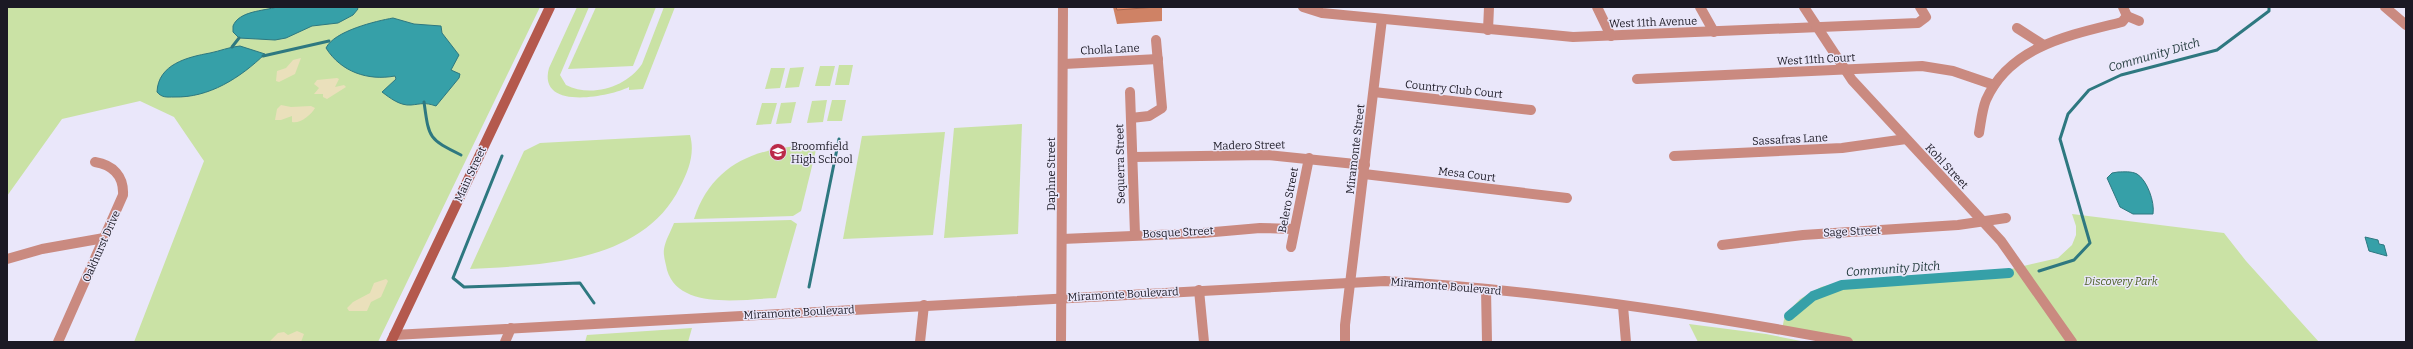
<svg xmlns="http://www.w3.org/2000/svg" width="2413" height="349" font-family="Bitter,serif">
<rect width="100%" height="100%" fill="#eae7fa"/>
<g fill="#cae2a5">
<path d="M 7,7 L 540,7 L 378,342 L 134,342 L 204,161 L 174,117 L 140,101 L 62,119 L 7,196 Z"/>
<path d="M 577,7 L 589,7 L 560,75 L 566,85 C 591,98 627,87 642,64 L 664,7 L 675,7 L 643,89 L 629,90 L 629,87 C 609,97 537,111 549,68 Z"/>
<path d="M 596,7 L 656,7 L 633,66 L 568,69 Z"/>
<path d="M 839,65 L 853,65 L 849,85 L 835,85 Z"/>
<path d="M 820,66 L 835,66 L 830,86 L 815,86 Z"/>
<path d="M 804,67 L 799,87 L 785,88 L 790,68 Z"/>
<path d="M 771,68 L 785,68 L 780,88 L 765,89 Z"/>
<path d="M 827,100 L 823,122 L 807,123 L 812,101 Z"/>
<path d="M 832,100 L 846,100 L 842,121 L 827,121 Z"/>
<path d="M 796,102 L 791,123 L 776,124 L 781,103 Z"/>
<path d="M 762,103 L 777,103 L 771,124 L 756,125 Z"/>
<path d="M 1022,124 L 1018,234 L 944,238 L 954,128 Z"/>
<path d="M 945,132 L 933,235 L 843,239 L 862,136 Z"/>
<path d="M 690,135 C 695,153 689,170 680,187 C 643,263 542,265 470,269 L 524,151 L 540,143 Z"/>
<path d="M 798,146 L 817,146 L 801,211 L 793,216 L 694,219 C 710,169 749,150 798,146 Z"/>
<path d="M 2072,214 L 2224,233 L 2246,261 L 2319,342 L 1848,342 L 1782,329 L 1785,315 L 1800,299 L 1821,287 L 1848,280 L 2011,269 L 2058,258 L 2072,245 L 2076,235 L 2076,226 Z"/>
<path d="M 791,220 L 797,224 L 776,298 C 744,299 679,311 667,270 C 666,264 663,256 664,249 C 665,241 671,231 674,223 Z"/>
<path d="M 1689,324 L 1766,334 L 1806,342 L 1698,342 Z"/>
<path d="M 692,328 L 688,342 L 585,342 L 587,335 Z"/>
</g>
<g fill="#eae0bb">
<path d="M 301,58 L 295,74 L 279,82 L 276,81 L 277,71 L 286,68 L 293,60 Z"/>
<path d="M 337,78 L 339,79 L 335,87 L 344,85 L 346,87 L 327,99 L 323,97 L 323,94 L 314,94 L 319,88 L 314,84 L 317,80 Z"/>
<path d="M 281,105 L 291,107 L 311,106 L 315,108 C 311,115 300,124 292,122 L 292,116 L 281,120 L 275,120 L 277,109 Z"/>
<path d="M 386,279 L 388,281 L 381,297 L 371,302 L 367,311 L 349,311 L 347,308 L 353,302 L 370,293 L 374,283 Z"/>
<path d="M 297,331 L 304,334 L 301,342 L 269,342 L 278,333 L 284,332 L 288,335 Z"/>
</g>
<g fill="#36a0a8" stroke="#2e7880">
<path d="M 277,7 L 357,7 L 358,9 L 353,15 L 338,23 L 312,26 L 286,38 L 275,40 L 239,38 L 233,32 L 233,26 C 239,11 263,11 277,7 Z"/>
<path d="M 393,18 L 414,24 L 441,26 L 442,33 L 459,55 L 451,70 L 460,74 L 459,78 L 436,106 C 424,102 422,104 411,105 C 400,106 390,98 382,92 L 396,79 L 395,76 C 368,81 341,72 326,48 C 334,31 376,21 393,18 Z"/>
<path d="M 240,46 L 265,54 C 240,78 209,98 174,97 C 167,97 162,98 157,92 C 158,64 188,57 210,53 C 220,51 229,47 240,46 Z"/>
<path d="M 2118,172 C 2124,172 2131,171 2137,174 C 2147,180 2155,202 2153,214 L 2133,214 L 2120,207 L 2107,178 L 2112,173 Z"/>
<path d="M 2365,237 L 2378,240 L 2379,244 L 2384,245 L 2387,256 L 2369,251 Z"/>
</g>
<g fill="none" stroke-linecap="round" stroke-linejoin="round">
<g stroke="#2e7880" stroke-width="3">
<path d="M 232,47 L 239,38"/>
<path d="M 263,56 L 329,41"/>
<path d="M 424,102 C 429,138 428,139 461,155"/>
<path d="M 502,156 L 453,278 L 464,287 L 580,283 L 594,303"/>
<path d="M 2039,271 L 2074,260 L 2090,243 L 2060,139 L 2068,114 L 2089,90 L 2121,75 L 2217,50 L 2269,11 L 2269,7"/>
<path d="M 809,287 L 839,139"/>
</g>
<path stroke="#36a0a8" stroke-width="10" d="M 1789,316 L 1813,296 L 1842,285 L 2009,273"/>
<g stroke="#ca8a80" stroke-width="10">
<path d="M 1303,7 L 1322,13 L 1573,37 L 1918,23 L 1926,17 L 1920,7"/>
<path d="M 1597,7 L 1611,36"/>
<path d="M 1700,7 L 1714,32"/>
<path d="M 1804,7 L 1852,80 L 2001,241 L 2072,342"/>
<path d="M 2385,7 L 2406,25"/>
<path d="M 2127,16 L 2139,21"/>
<path d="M 2017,28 L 2042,44"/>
<path d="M 1488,30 L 1489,7"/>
<path d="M 1064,64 L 1158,59"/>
<path d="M 1637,79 L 1922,66 L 1953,71 L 1994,85"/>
<path d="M 1130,92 L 1135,234"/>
<path d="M 1374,92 L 1531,110"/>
<path d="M 1131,118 L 1149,116 L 1162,108 L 1156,40"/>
<path d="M 1979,133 C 1981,122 1982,110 1986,100 C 2010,46 2070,35 2122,22 L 2127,16 L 2123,7"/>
<path d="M 1674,156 L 1842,148 L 1906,139"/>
<path d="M 1133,157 L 1268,155 L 1365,165"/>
<path d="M 1364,174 L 1567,198"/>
<path d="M 1062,239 L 1203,233 L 1260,228 L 1294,229"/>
<path d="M 1722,245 L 1803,235 L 1958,225 L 2006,218"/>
<path d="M 1291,247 L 1309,158"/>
<path d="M 7,259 L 42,249 L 104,238"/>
<path d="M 1486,289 L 1487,342"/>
<path d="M 1199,290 L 1204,342"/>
<path d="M 1623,306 L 1626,342"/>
<path d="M 58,342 L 123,195 C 124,176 113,165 95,162"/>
<path d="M 505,342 L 511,328"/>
<path d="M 920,342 L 924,305"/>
<path d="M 1061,342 L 1063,7"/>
<path d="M 1345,342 L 1345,325 L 1382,19"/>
</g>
<path stroke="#ca8a80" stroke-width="10" d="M 394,335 L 1385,281 C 1540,290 1695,313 1848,342"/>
<path stroke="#b4594d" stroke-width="10" d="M 391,342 L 550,7"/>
</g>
<path fill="#cf8265" d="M 1113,7 L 1162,7 L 1162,21 L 1117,24 Z"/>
<path fill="#f19776" stroke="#a96a53" d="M 1116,7 L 1156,7 L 1117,10 Z"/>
<defs>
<g id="school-disc" transform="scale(0.9)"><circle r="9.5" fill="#bb2a48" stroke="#eae7fa"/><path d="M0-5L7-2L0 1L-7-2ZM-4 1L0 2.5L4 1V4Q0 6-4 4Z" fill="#fff"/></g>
</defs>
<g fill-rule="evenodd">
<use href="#school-disc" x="778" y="152"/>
</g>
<g text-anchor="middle" stroke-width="3" stroke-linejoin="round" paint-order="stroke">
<g font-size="11" fill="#1b1924" stroke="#eae7fa">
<text transform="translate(1653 22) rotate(-2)" y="4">West 11th Avenue</text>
<text transform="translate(1110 49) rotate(-3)" y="4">Cholla Lane</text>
<text transform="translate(1816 59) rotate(-3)" y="4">West 11th Court</text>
<text transform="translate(1454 89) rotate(6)" y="4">Country Club Court</text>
<text transform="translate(1790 139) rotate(-3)" y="4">Sassafras Lane</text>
<text transform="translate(1249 145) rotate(-1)" y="4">Madero Street</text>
<text transform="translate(1355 149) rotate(-83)" y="4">Miramonte Street</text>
<text transform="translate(1120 164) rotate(-91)" y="4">Sequerra Street</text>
<text transform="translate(1947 166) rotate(47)" y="4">Kohl Street</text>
<text transform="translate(470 174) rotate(-65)" y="4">Main Street</text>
<text transform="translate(1051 174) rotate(-90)" y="4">Daphne Street</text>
<text transform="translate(1467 174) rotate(7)" y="4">Mesa Court</text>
<text transform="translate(1288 200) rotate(-79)" y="4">Belero Street</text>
<text transform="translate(1852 231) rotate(-3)" y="4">Sage Street</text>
<text transform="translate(1178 232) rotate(-3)" y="4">Bosque Street</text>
<text transform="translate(101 246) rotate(-66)" y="4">Oakhurst Drive</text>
<text transform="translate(1446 286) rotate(5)" y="4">Miramonte Boulevard</text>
<text transform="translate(1123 294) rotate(-3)" y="4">Miramonte Boulevard</text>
<text transform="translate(799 312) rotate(-3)" y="4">Miramonte Boulevard</text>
</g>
<g font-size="11" fill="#1b1924" stroke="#eae7fa" text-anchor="start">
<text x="791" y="150">Broomfield<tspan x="791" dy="13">High School</tspan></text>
</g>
<g font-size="11" font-style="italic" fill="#4c6024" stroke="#eae7fa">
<text x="2121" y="285">Discovery Park</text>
</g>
<g font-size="12" font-style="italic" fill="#243c3e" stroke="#eae7fa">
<text transform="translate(2154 55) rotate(-16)" y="4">Community Ditch</text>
<text transform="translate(1893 269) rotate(-4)" y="4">Community Ditch</text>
</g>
</g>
<rect width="2413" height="349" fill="none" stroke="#1b1924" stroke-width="16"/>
</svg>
